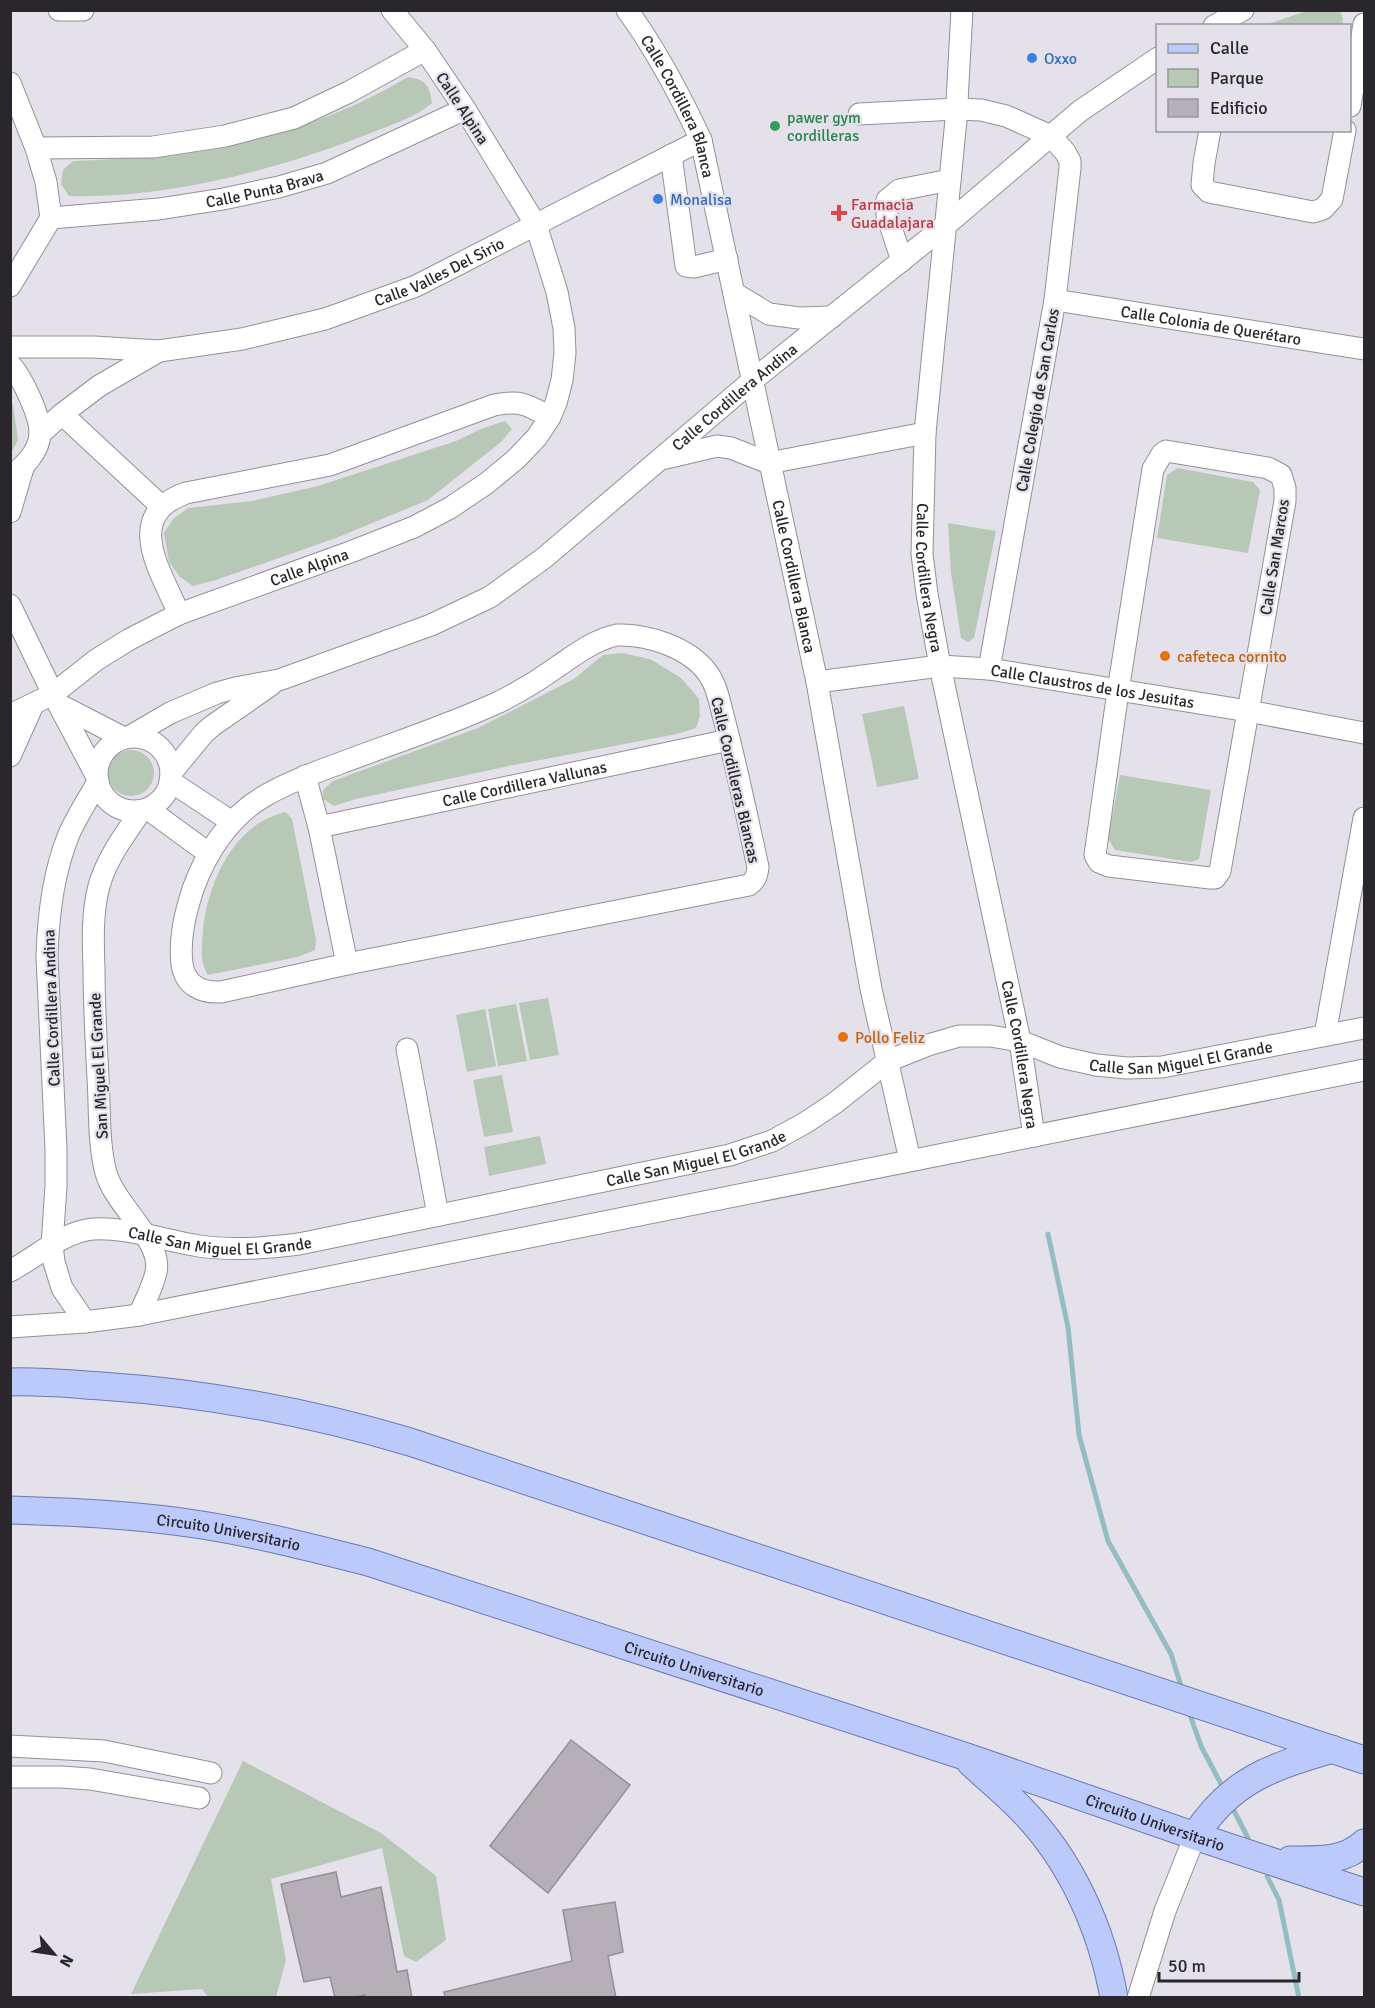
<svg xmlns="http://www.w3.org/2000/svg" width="1375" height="2008" font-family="Signika,sans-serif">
<rect width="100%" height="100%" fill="#e4e1eb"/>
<g fill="#b7c8b7">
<path d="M 1307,11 L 1340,11 L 1343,19 L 1342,25 L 1265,25 Z"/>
<path d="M 408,77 C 427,80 429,85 432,103 C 415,118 392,124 371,133 C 280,169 167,199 69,196 L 61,184 L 63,170 L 73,161 C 193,156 303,140 408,77 Z"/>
<path d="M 11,402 L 13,405 L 18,440 L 11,453 Z"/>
<path d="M 505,421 L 512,429 L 501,442 L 428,500 L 336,538 L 216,580 L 193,586 L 180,577 L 169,562 L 164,533 L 173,519 L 188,508 L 252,501 L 318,486 L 456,441 L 481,429 Z"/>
<path d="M 1178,468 L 1253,482 L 1260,490 L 1248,553 L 1157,538 L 1167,475 Z"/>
<path d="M 948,523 L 996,531 L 974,638 L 968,642 L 961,638 L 951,573 Z"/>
<path d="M 622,653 L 650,659 L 681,678 L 699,699 L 700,716 L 696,728 L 677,734 L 514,765 L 356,799 L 334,806 L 323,799 L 323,790 L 333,781 L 478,728 L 574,679 L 603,655 Z"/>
<path d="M 904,706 L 919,779 L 877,787 L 862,714 Z"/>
<circle cx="131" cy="773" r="23"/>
<path d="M 1120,775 L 1211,790 L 1199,859 L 1191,862 L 1115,850 L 1108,839 Z"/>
<path d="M 286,812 L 292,819 L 316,940 L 315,950 L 298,957 L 208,975 C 199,961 202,947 203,930 C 208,882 234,823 286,812 Z"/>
<path d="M 548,998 L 559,1055 L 530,1060 L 519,1003 Z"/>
<path d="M 516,1004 L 527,1061 L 498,1066 L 488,1009 Z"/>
<path d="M 485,1009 L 496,1066 L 467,1072 L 456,1015 Z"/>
<path d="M 502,1075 L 513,1132 L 484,1137 L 473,1080 Z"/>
<path d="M 540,1136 L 546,1164 L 489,1176 L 484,1147 Z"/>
<path d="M 243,1761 L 381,1833 L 436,1876 L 446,1940 L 416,1962 L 404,1956 L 382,1848 L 271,1879 L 286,1960 L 276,1997 L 208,1997 L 202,1989 L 131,1994 Z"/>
</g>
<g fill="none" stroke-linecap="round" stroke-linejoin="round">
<g stroke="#93bdc0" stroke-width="5">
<path d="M 1048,1234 L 1068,1327 L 1079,1435 L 1108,1541 L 1171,1654 L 1182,1689"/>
<path d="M 1189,1712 L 1201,1746 L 1222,1786"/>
<path d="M 1232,1807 L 1248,1838"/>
<path d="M 1267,1876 L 1279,1900 L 1299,1998"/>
</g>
</g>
<g fill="#b7afb7" stroke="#958e95" stroke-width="1.5">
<path d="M 571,1740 L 630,1785 L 548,1893 L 490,1846 Z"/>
<path d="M 336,1872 L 341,1897 L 381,1887 L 397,1972 L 407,1970 L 412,1998 L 365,1998 L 365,1995 L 350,1998 L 335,1998 L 330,1977 L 304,1982 L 281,1884 Z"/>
<path d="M 615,1902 L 623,1952 L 608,1956 L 616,1998 L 445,1998 L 444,1992 L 572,1961 L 563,1910 Z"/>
</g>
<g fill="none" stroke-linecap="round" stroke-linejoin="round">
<g stroke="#939099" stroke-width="23">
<g id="minor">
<path d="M 59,10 L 83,10"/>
<path id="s1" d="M 627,10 C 657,51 680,95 701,140 L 817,682 L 871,989 L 910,1160"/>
<path id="s2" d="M 962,10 L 956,120 L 925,433 L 922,554 L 927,594 L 940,666 L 1020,1041 L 1034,1136"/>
<path d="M 1214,26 L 1243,10"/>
<path d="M 10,83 L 36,148 L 46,182 L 51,218 L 10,286"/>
<path d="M 1350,106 L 1364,24"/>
<path d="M 859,114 L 956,109 L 981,110 L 1006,116 L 1051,136 L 1065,152 L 1070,161 L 1070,168 L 1055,300 L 989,669"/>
<path d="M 1210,130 L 1204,163 L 1202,185 L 1209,192 L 1313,212 L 1323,209 L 1332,199 L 1345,130"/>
<path d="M 36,148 L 153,147 L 225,136 L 294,118 L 349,92 L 425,50"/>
<path d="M 671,155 L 686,266 L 694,267 L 727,259"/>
<path id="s3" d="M 51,218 L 159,209 L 223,199 L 279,187 L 327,173 L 465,109"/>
<path d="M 902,261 L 887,215 L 887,200 L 899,190 L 950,180"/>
<path d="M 734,293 L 769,314 L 799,318 L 832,317"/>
<path id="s4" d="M 1055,300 L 1364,349"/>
<path id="s5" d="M 10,347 L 94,347 L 159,351 L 242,339 L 325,319 L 416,286 L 701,140"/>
<path d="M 10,364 C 22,377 41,417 40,434 C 39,452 24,467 10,476"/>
<path d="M 62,414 L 161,506"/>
<path d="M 40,434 L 62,414 L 99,386 L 159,351"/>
<path d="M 1166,451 L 1268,468 L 1281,475 L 1285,488 L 1285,501 L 1220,871 L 1215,878 L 1210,878 L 1109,866 L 1099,862 L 1095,855 L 1118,691 L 1153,469 L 1162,454 Z"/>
<path d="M 666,458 L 717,446 L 731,448 L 769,463 L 925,433"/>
<path d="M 10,512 L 23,468"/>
<path d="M 10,605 L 53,694 L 97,777"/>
<path d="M 179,614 C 161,571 122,516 186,493 L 330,465 L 494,405 C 521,400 526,404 550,417"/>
<path d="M 617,635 C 647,634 688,647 707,672 C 717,685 720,704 724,719 C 737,768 747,817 758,867 C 757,875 756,880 749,885 L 347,964 L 221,992 C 202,993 185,986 182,964 C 179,938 185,914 193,889 C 206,853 229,817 263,797 C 286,783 313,773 338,764 C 391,744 447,726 499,702 C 519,692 539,680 557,667 C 576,654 594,640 617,635 Z"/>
<path id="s6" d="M 817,682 L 940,666 L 989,669 L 1248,711 L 1364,733"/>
<path d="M 60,705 L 124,738"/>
<path id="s7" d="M 10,715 L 53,694 L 96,660 L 130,639 L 179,614 L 353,551 L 414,527 L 450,508 L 487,483 L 516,459 L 537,437 L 550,417 L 556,403 L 562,380 L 565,353 L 564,328 L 557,292 L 536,225 L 465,109 L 425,50 L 392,10"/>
<path id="s8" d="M 129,737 L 170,713 L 217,693 L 235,688 L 279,680 L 431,625 L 490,597 L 544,558 L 753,380 L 946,225 L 1080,111 L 1158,58"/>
<circle cx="134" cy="774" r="37"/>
<path d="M 10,756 L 33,705"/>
<path d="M 171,773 L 204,733 L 212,726 L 271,685"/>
<path d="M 305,776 L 319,827 L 347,964"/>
<path d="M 170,781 L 232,822"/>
<path d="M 148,809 L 208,853"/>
<path id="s9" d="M 319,827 L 729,740"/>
<path d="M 1325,1035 L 1364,818"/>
<path d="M 407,1049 L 438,1215"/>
<path id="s10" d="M 10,1271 C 35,1258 58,1236 86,1230 C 118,1224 166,1241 199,1246 C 232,1251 266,1248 299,1244 L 730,1155 L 772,1141 L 805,1123 L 835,1103 L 888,1061 L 928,1045 L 959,1036 L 990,1036 L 1020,1041 L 1060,1057 L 1096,1065 L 1127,1068 L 1162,1067 L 1364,1028"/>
<path d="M 139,1315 C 145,1301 153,1287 156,1272 C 163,1241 116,1207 106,1173 C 98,1143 100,1108 98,1078 C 96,1041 94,1005 94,968 C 93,941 92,912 99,886 C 107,858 125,834 141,811"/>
<path d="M 85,1322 L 62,1288 L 54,1262 L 52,1245 L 56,1186 L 56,1149 L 47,957 C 48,916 53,873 69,834 C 77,816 88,799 98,782"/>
<path d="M 10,1327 L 85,1322 L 139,1315 L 1364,1070"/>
<path d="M 10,1746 L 104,1751 L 211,1773"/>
<path d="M 10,1777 L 61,1777 L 90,1779 L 199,1798"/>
<path d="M 1138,1998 L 1165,1911 L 1195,1836"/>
</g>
</g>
<g stroke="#6b7aaf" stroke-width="29">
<g id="major">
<path d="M 10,1382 C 41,1381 71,1384 101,1386 C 206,1393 309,1412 410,1442 L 1364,1760"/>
<path id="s11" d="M 10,1510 C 75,1512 139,1515 202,1525 C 258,1534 313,1548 368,1562 L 964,1756 L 1195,1836 L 1364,1892"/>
<path d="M 971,1763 C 988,1779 1006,1793 1022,1810 C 1071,1860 1102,1929 1114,1998"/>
<path d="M 1195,1836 C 1230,1780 1272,1767 1332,1749"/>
<path d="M 1290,1860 C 1317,1860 1344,1862 1364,1843"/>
</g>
</g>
<use href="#minor" stroke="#fff" stroke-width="21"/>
<use href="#major" stroke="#bbcafa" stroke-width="27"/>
</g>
<g fill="#3f7fe0" stroke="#e4e1eb" stroke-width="2">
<circle cx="1032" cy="58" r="6"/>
<circle cx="658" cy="199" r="6"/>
</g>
<circle fill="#2e9e5b" stroke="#e4e1eb" stroke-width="2" cx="775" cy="126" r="6"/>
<path fill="#e0444e" stroke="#e4e1eb" stroke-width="2" d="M836 204h6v6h6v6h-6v6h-6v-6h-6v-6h6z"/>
<g fill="#e8710a" stroke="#e4e1eb" stroke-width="2">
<circle cx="1165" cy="656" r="6"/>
<circle cx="843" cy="1037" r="6"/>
</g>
<g text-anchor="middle" stroke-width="4.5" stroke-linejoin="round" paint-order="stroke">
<g font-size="16" fill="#366cbe" stroke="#e4e1eb" text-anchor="start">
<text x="1044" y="64">Oxxo</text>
<text x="670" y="205">Monalisa</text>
</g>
<g font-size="16" fill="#29272b" stroke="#e4e1eb">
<text dy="6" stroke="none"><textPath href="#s1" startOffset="110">Calle Cordillera Blanca</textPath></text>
<text transform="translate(463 108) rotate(57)" y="6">Calle Alpina</text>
<text dy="6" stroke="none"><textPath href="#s3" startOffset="216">Calle Punta Brava</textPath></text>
<text dy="6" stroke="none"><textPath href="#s5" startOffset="442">Calle Valles Del Sirio</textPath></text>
<text dy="6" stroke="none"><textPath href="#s4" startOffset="158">Calle Colonia de Querétaro</textPath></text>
<text dy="6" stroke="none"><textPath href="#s8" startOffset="705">Calle Cordillera Andina</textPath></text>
<text transform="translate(1037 400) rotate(-80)" y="6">Calle Colegio de San Carlos</text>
<text transform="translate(1274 557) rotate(-81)" y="6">Calle San Marcos</text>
<text dy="6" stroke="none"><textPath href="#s7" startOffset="336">Calle Alpina</textPath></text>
<text dy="6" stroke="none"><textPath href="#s1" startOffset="596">Calle Cordillera Blanca</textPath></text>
<text dy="6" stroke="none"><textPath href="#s2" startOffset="570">Calle Cordillera Negra</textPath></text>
<text dy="6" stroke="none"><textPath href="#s6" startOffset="278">Calle Claustros de los Jesuitas</textPath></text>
<text transform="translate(736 780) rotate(77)" y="6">Calle Cordilleras Blancas</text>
<text dy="6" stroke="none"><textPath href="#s9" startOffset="210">Calle Cordillera Vallunas</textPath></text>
<text transform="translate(51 1008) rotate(-92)" y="6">Calle Cordillera Andina</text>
<text dy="6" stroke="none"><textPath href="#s10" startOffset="1230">Calle San Miguel El Grande</textPath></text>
<text dy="6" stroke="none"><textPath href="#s2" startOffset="1056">Calle Cordillera Negra</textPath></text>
<text transform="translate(98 1066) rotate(-93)" y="6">San Miguel El Grande</text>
<text dy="6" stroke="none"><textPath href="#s10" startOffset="708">Calle San Miguel El Grande</textPath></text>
<text dy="6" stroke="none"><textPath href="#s10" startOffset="222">Calle San Miguel El Grande</textPath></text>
<text dy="6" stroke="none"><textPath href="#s11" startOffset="220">Circuito Universitario</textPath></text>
<text dy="6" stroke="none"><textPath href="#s11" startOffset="706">Circuito Universitario</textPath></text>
<text dy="6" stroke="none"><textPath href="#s11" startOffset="1192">Circuito Universitario</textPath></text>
</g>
<g font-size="16" fill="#27864d" stroke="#e4e1eb" text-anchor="start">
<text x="787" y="123">pawer gym<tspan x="787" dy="18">cordilleras</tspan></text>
</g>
<g font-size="16" fill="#be3a42" stroke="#e4e1eb" text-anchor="start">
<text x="851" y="210">Farmacia<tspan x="851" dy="18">Guadalajara</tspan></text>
</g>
<g font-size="16" fill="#c56008" stroke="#e4e1eb" text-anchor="start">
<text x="1177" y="662">cafeteca cornito</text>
<text x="855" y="1043">Pollo Feliz</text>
</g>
</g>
<rect width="1375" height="2008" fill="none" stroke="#29272b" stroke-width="24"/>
<rect x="1156" y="24" width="195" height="108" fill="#e4e1eb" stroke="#99979e" stroke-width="1.5"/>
<rect x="1168" y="44" width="30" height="9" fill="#bbcafa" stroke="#99979e" stroke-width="1.5"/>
<text x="1210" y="54" font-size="18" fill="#29272b">Calle</text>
<rect x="1168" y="69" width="30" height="18" fill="#b7c8b7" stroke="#99979e" stroke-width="1.5"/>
<text x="1210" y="84" font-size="18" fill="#29272b">Parque</text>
<rect x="1168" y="99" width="30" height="18" fill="#b7afb7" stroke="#99979e" stroke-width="1.5"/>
<text x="1210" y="114" font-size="18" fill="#29272b">Edificio</text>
<g transform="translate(54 1954) rotate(119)" stroke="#e4e1eb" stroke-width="4.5" paint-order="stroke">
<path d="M0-4.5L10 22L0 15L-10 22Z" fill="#29272b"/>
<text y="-9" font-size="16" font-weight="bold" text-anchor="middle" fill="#29272b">N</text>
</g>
<path d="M1159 1972v9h140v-9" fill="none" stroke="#29272b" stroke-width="3"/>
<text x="1168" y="1972" font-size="18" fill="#29272b" stroke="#e4e1eb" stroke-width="4.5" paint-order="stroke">50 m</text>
</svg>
